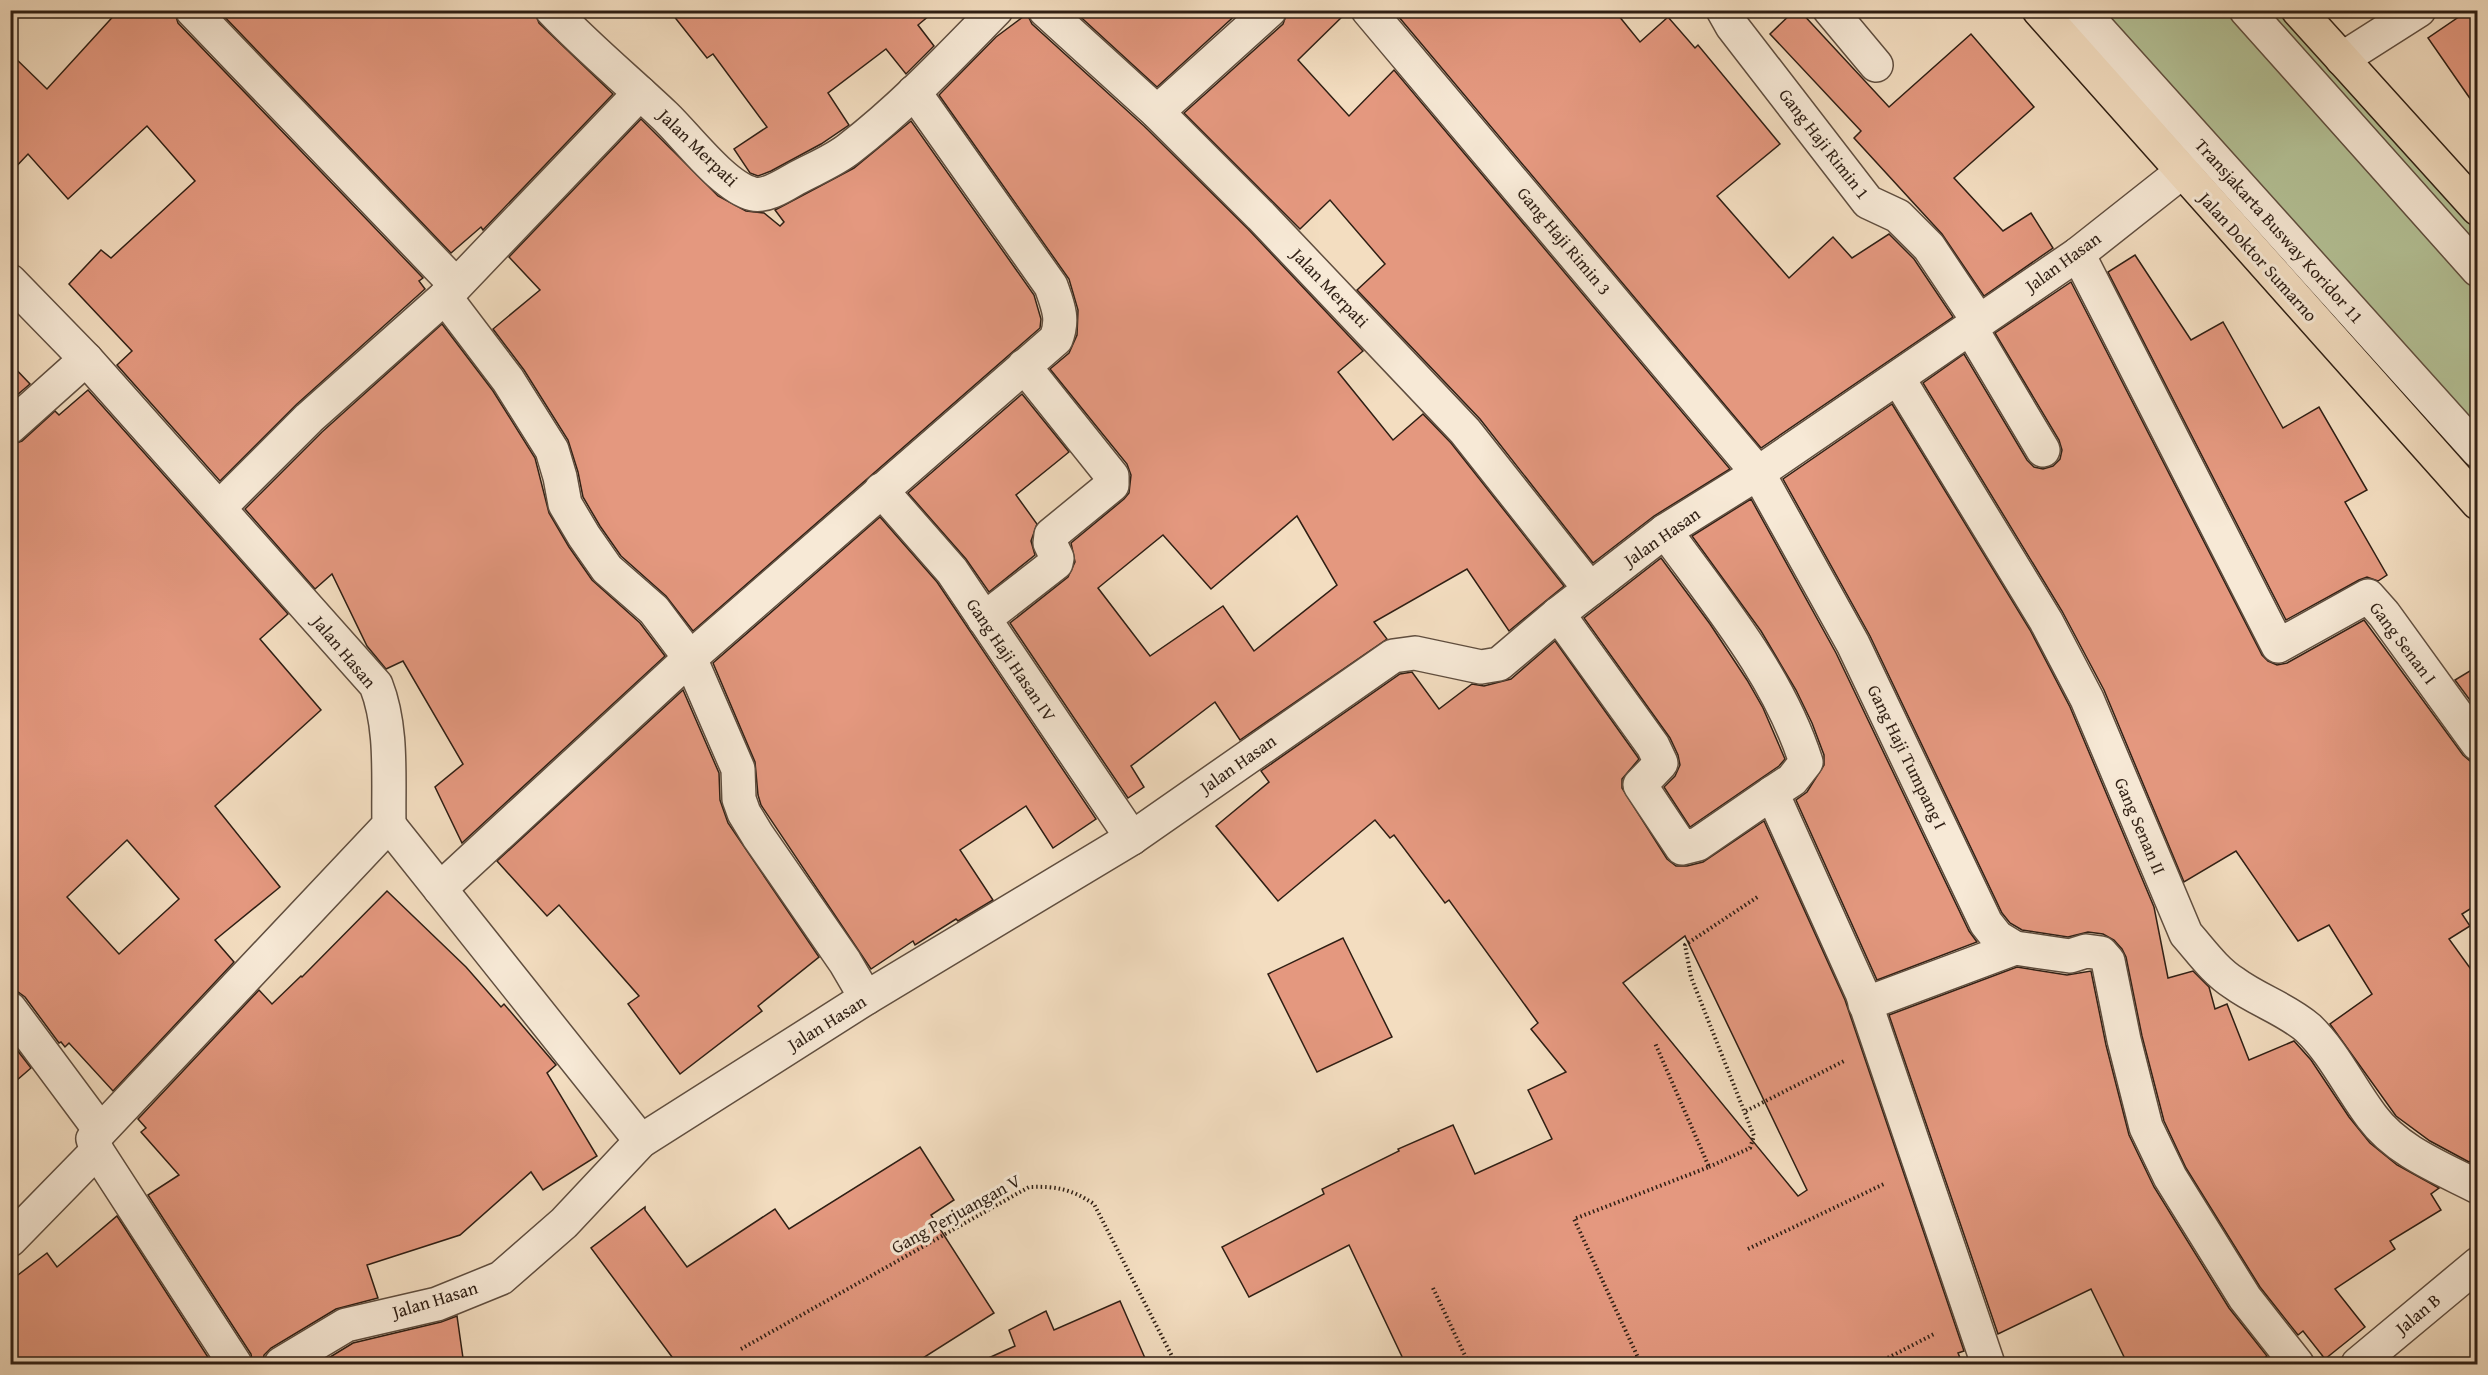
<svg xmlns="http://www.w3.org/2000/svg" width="2488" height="1375" font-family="'Gentium Book Plus',serif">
<rect width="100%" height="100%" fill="#f3ddc0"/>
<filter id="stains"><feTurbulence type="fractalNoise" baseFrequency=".00333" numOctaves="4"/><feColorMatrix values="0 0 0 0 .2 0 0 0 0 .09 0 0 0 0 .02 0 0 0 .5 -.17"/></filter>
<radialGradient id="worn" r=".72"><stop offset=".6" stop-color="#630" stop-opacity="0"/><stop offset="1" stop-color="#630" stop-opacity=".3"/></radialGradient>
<path fill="#b4c297" stroke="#727056" stroke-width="1.5" d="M 2040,11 L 2294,11 L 2477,214 L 2477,503 Z"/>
<g fill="#e4987f" stroke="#2f1f14" stroke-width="1.5" fill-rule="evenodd">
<path d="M 119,10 L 174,10 L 178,23 L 423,278 L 419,281 L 425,289 L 297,404 L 220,481 L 117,365 L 132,351 L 69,284 L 101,250 L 111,258 L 195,181 L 147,126 L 68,199 L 28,154 L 10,173 L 10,53 L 47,89 Z"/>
<path d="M 218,10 L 534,10 L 539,23 L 613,94 L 483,230 L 481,227 L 451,253 Z"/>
<path d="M 669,10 L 936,10 L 918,25 L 934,46 L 906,74 L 886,49 L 828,93 L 849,125 L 821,144 L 771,171 L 758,176 L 750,173 L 734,149 L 767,127 L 713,54 L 707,58 Z"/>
<path d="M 1073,10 L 1241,10 L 1157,87 Z"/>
<path d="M 1288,10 L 1349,10 L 1298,60 L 1349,116 L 1394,70 L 1730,469 L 1654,516 L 1593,563 L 1480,419 L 1357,290 L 1385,264 L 1330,200 L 1300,229 L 1184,113 L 1283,24 Z"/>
<path d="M 1393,10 L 1614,10 L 1640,42 L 1668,17 L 1695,48 L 1698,45 L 1780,144 L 1717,196 L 1789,278 L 1833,237 L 1852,258 L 1889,234 L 1914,259 L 1953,317 L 1761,448 Z"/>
<path d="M 1795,10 L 1799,10 L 1889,107 L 1971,34 L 2034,107 L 1954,178 L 2003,231 L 2031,213 L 2053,248 L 1984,296 L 1942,234 L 1854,138 L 1861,131 L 1770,34 Z"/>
<path d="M 2469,10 L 2478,10 L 2478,110 L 2428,38 Z"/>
<path d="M 1027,14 L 1032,24 L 1144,126 L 1248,229 L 1363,351 L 1338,372 L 1393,440 L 1423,414 L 1451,443 L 1564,586 L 1509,631 L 1467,569 L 1374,622 L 1387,639 L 1240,740 L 1215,702 L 1131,766 L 1144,787 L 1128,798 L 1010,623 L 1068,577 L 1075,562 L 1071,543 L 1124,499 L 1129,493 L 1131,475 L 1127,464 L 1050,369 L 1069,353 L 1077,335 L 1078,310 L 1069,279 L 939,95 L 996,37 ZM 1297,516 L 1337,585 L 1254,651 L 1223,606 L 1150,656 L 1098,588 L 1163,535 L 1211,589 Z"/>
<path d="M 641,119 L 718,196 L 746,211 L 764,213 L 780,226 L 784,222 L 775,210 L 854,168 L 911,121 L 1034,295 L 1041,319 L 1040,328 L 693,631 L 666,596 L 621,556 L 600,526 L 583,497 L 578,472 L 568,440 L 524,370 L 493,329 L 540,290 L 509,257 Z"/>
<path d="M 2135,255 L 2191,340 L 2223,322 L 2283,428 L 2319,407 L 2367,490 L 2345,502 L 2387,575 L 2378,581 L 2367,577 L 2359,580 L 2286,620 L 2108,272 Z"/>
<path d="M 2071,282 L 2262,655 L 2268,661 L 2277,665 L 2287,663 L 2364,620 L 2463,755 L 2470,761 L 2478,762 L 2478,904 L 2462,914 L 2470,926 L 2449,939 L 2478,979 L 2478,1155 L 2469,1162 L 2430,1141 L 2396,1116 L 2330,1024 L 2372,994 L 2329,925 L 2298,941 L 2236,851 L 2184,882 L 2104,690 L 2062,611 L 1923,383 L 1964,354 L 2027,460 L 2034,467 L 2043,469 L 2053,466 L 2060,459 L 2062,450 L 2059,440 L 1995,333 Z"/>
<path d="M 442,324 L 493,391 L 535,458 L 549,513 L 569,547 L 592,580 L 640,623 L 665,656 L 462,843 L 435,787 L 463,764 L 403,661 L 386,669 L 367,646 L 332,574 L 315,589 L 245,509 L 322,432 Z"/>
<path d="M 10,363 L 30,384 L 10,401 Z"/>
<path d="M 88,390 L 288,614 L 260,639 L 321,710 L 215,806 L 280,887 L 215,940 L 234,962 L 113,1091 L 69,1043 L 65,1047 L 61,1042 L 59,1043 L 25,997 L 18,992 L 10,991 L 10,445 L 22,441 L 55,411 L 59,415 ZM 127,840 L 179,899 L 119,954 L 67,897 Z"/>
<path d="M 1022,394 L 1069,452 L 1016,495 L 1037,524 L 1031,541 L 1035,555 L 989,592 L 966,559 L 908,493 Z"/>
<path d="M 1892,404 L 2030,630 L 2070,707 L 2154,907 L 2168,978 L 2193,971 L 2209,987 L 2215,1009 L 2227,1004 L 2249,1060 L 2294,1041 L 2311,1060 L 2349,1117 L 2370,1143 L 2397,1165 L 2439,1188 L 2431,1194 L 2441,1210 L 2390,1241 L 2395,1249 L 2335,1289 L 2365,1327 L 2325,1359 L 2303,1331 L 2298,1335 L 2260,1287 L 2186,1168 L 2164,1121 L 2142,1036 L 2126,957 L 2122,949 L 2114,940 L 2103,934 L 2088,932 L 2068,937 L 2022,930 L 2010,923 L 2002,913 L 1870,636 L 1783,479 Z"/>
<path d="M 1751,499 L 1836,653 L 1969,931 L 1977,942 L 1877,980 L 1796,800 L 1807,792 L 1824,765 L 1824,755 L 1812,723 L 1796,690 L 1761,631 L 1692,536 Z"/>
<path d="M 880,517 L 937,582 L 1096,819 L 1053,848 L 1026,806 L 960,850 L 993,900 L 958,921 L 956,919 L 915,945 L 913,941 L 871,969 L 761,805 L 758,795 L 755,762 L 713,663 Z"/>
<path d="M 1661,558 L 1710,624 L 1747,680 L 1763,708 L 1785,759 L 1779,766 L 1690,827 L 1664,787 L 1675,776 L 1680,765 L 1678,755 L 1670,738 L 1584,618 Z"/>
<path d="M 1555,641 L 1637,756 L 1639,759 L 1622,779 L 1622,788 L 1667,859 L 1676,866 L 1687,866 L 1703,862 L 1764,821 L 1845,1000 L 1964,1351 L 1958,1353 L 1963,1365 L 1406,1365 L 1349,1245 L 1249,1297 L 1222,1247 L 1324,1194 L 1322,1189 L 1399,1151 L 1398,1149 L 1453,1125 L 1475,1174 L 1552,1139 L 1528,1090 L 1566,1072 L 1531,1029 L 1538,1023 L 1449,900 L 1445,903 L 1394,835 L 1390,838 L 1375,820 L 1278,901 L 1216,826 L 1269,782 L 1261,771 L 1400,674 L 1412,672 L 1439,709 L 1472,684 L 1484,686 L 1511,679 ZM 1685,936 L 1807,1190 L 1798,1196 L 1623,983 Z"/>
<path d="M 2478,666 L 2478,711 L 2455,680 Z"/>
<path d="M 683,690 L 719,773 L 720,800 L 728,823 L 819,957 L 758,1006 L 762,1011 L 680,1074 L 628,1004 L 639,996 L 559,905 L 547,916 L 497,861 Z"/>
<path d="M 387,891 L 466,967 L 501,1007 L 504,1004 L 556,1065 L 547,1073 L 597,1156 L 543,1190 L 531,1172 L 460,1235 L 367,1265 L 378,1298 L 336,1309 L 271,1348 L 264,1355 L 262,1365 L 253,1365 L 251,1354 L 148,1195 L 179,1175 L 141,1132 L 146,1128 L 138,1119 L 259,990 L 272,1004 L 301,976 L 302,977 Z"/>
<path d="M 1343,938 L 1392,1037 L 1317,1072 L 1268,974 Z"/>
<path d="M 2017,967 L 2067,975 L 2091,971 L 2106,1045 L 2129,1135 L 2154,1187 L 2229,1308 L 2267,1356 L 2255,1365 L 2128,1365 L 2091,1289 L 1998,1334 L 1889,1015 Z"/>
<path d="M 10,1041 L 31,1068 L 10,1086 Z"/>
<path d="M 920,1147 L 954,1200 L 931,1215 L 994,1313 L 912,1365 L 678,1365 L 591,1248 L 645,1207 L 645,1210 L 687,1267 L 775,1209 L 789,1229 Z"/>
<path d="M 117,1216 L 213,1365 L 21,1365 L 10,1350 L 10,1281 L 47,1253 L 57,1267 Z"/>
<path d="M 1120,1301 L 1148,1365 L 973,1365 L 1015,1346 L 1009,1330 L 1046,1311 L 1054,1330 Z"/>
<path d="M 457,1316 L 464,1365 L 317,1365 L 353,1343 L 441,1322 Z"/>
</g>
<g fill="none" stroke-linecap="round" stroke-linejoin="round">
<g stroke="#604e3f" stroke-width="36">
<g id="minor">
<path d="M 192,10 L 456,285"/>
<path d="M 552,10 C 588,48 627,80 665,116 C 687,137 724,187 753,194 C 766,197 783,186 795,179 C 813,169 834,161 850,148 C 903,107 949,58 996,10"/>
<path d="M 1045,10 L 1157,112 L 1261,216 L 1465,431 L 1590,589"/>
<path d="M 1368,10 L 1758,473 L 1853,644 L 1986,923 L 1997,937 L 2015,948 L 2070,956 L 2086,951 L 2101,953 L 2108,961 L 2124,1040 L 2146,1127 L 2170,1177 L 2245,1298 L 2297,1364"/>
<path d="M 1723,10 L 1732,26 L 1868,202 L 1898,216 L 1929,247 L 1979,322"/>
<path d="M 1830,10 L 1876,65"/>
<path d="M 2081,10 L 2478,451"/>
<path d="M 2246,10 L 2478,270"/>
<path d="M 2342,59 L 2419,10"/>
<path d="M 1157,112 L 1270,10"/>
<path d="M 2078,254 L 2278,646 L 2368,596 L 2384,614 L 2478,744"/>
<path d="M 10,281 L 86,359 L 376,685 C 393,728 388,779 389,825 L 93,1139 L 97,1151 L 235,1364"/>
<path d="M 445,297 L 508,380 L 552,450 L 560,477 L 565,504 L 584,536 L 607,569 L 654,610 L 690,658 L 738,769 L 739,799 L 744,813 L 758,836 L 845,962 L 866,998"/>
<path d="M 1970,327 L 2043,450"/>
<path d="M 1898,378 L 2046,621 L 2087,699 L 2186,934 C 2201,951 2215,971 2234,983 C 2257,1000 2286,1009 2308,1028 C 2334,1053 2350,1088 2372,1117 C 2397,1151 2441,1168 2478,1187"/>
<path d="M 10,427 L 86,359"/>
<path d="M 881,490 L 952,571 L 1132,838"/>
<path d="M 219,508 L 309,418 L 445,297 L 640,93"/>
<path d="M 1665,531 C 1718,604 1778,675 1806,762 L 1792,780 L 1772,793 L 1862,993 L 1988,1364"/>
<path d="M 1558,614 L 1653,746 L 1661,763 L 1640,785 L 1682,848 L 1698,844 L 1772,793"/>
<path d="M 984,619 L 1056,563 L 1057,558 L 1050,543 L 1051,535 L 1112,485 L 1112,476 L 1024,366"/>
<path d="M 389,825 L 641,1141"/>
<path d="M 440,889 L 690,658 L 1056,339 C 1064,319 1058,306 1051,286 L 914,92"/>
<path d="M 1865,1004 L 2015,948"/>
<path d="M 10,1009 L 100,1130"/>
<path d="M 10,1240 L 97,1151"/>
<path d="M 281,1364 L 346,1325 L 437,1304 L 501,1278 L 564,1223 L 641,1141 L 866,998 L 1132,838 L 1393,656 L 1415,653 L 1481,667 L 1499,664 L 1558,614 L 1665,531 L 1758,473 L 2078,254 L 2183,171"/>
<path d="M 2358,1364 L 2478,1264"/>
</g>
</g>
<g stroke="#2f1f14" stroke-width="36">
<g id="major">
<path d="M 2039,10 L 2478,503"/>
<path d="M 2298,10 L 2478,209"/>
</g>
</g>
<g stroke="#2f1f14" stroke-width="4" stroke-dasharray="1.5 3" stroke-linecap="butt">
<path d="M 1746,1111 L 1844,1061"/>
<path d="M 1709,1167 L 1750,1148 L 1754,1136 L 1691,977 L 1685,945 L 1759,896"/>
<path d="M 1748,1249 L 1886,1183"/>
<path d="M 1433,1288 L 1469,1364"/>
<path d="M 741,1349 L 1029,1187 C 1057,1186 1071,1189 1094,1204 L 1176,1364"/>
<path d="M 1641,1364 L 1574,1219 L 1709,1167 L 1655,1043"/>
<path d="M 1876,1364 L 1936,1333"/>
</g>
<use href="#minor" stroke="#f7e9d6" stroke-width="33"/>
<use href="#major" stroke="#f3ddc0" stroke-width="33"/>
</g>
<g text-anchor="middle" stroke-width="6" stroke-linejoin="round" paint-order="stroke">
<g font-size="18" fill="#2f1f14" stroke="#f7e9d6">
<text transform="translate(1824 144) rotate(52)" y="6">Gang Haji Rimin 1</text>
<text transform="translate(698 148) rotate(44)" y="6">Jalan Merpati</text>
<text transform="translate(2279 231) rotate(48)" y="6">Transjakarta Busway Koridor 11</text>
<text transform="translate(1564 241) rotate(50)" y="6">Gang Haji Rimin 3</text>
<text transform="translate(2258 257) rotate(48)" y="6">Jalan Doktor Sumarno</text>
<text transform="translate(2063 262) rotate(-36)" y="6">Jalan Hasan</text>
<text transform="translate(1330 288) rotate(46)" y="6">Jalan Merpati</text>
<text transform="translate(1662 537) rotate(-35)" y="6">Jalan Hasan</text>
<text transform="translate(2403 643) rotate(53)" y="6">Gang Senan I</text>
<text transform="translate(344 652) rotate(50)" y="6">Jalan Hasan</text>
<text transform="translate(1011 660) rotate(56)" y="6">Gang Haji Hasan IV</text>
<text transform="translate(1907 757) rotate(64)" y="6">Gang Haji Tumpang I</text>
<text transform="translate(1238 764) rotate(-35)" y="6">Jalan Hasan</text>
<text transform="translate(2140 826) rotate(67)" y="6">Gang Senan II</text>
<text transform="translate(827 1023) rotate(-32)" y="6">Jalan Hasan</text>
<text transform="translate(956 1214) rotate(-29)" y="6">Gang Perjuangan V</text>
<text transform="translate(435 1300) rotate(-17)" y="6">Jalan Hasan</text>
<text transform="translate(2418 1314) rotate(-40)" y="6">Jalan B</text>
</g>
</g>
<rect width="2488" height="1375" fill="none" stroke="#f3ddc0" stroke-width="36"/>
<rect x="12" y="12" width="2464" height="1351" fill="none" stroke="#2f1f14" stroke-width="3"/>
<rect x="18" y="18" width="2452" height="1339" fill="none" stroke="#2f1f14" stroke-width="1.5"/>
<rect width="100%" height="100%" filter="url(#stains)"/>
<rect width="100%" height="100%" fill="url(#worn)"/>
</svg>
